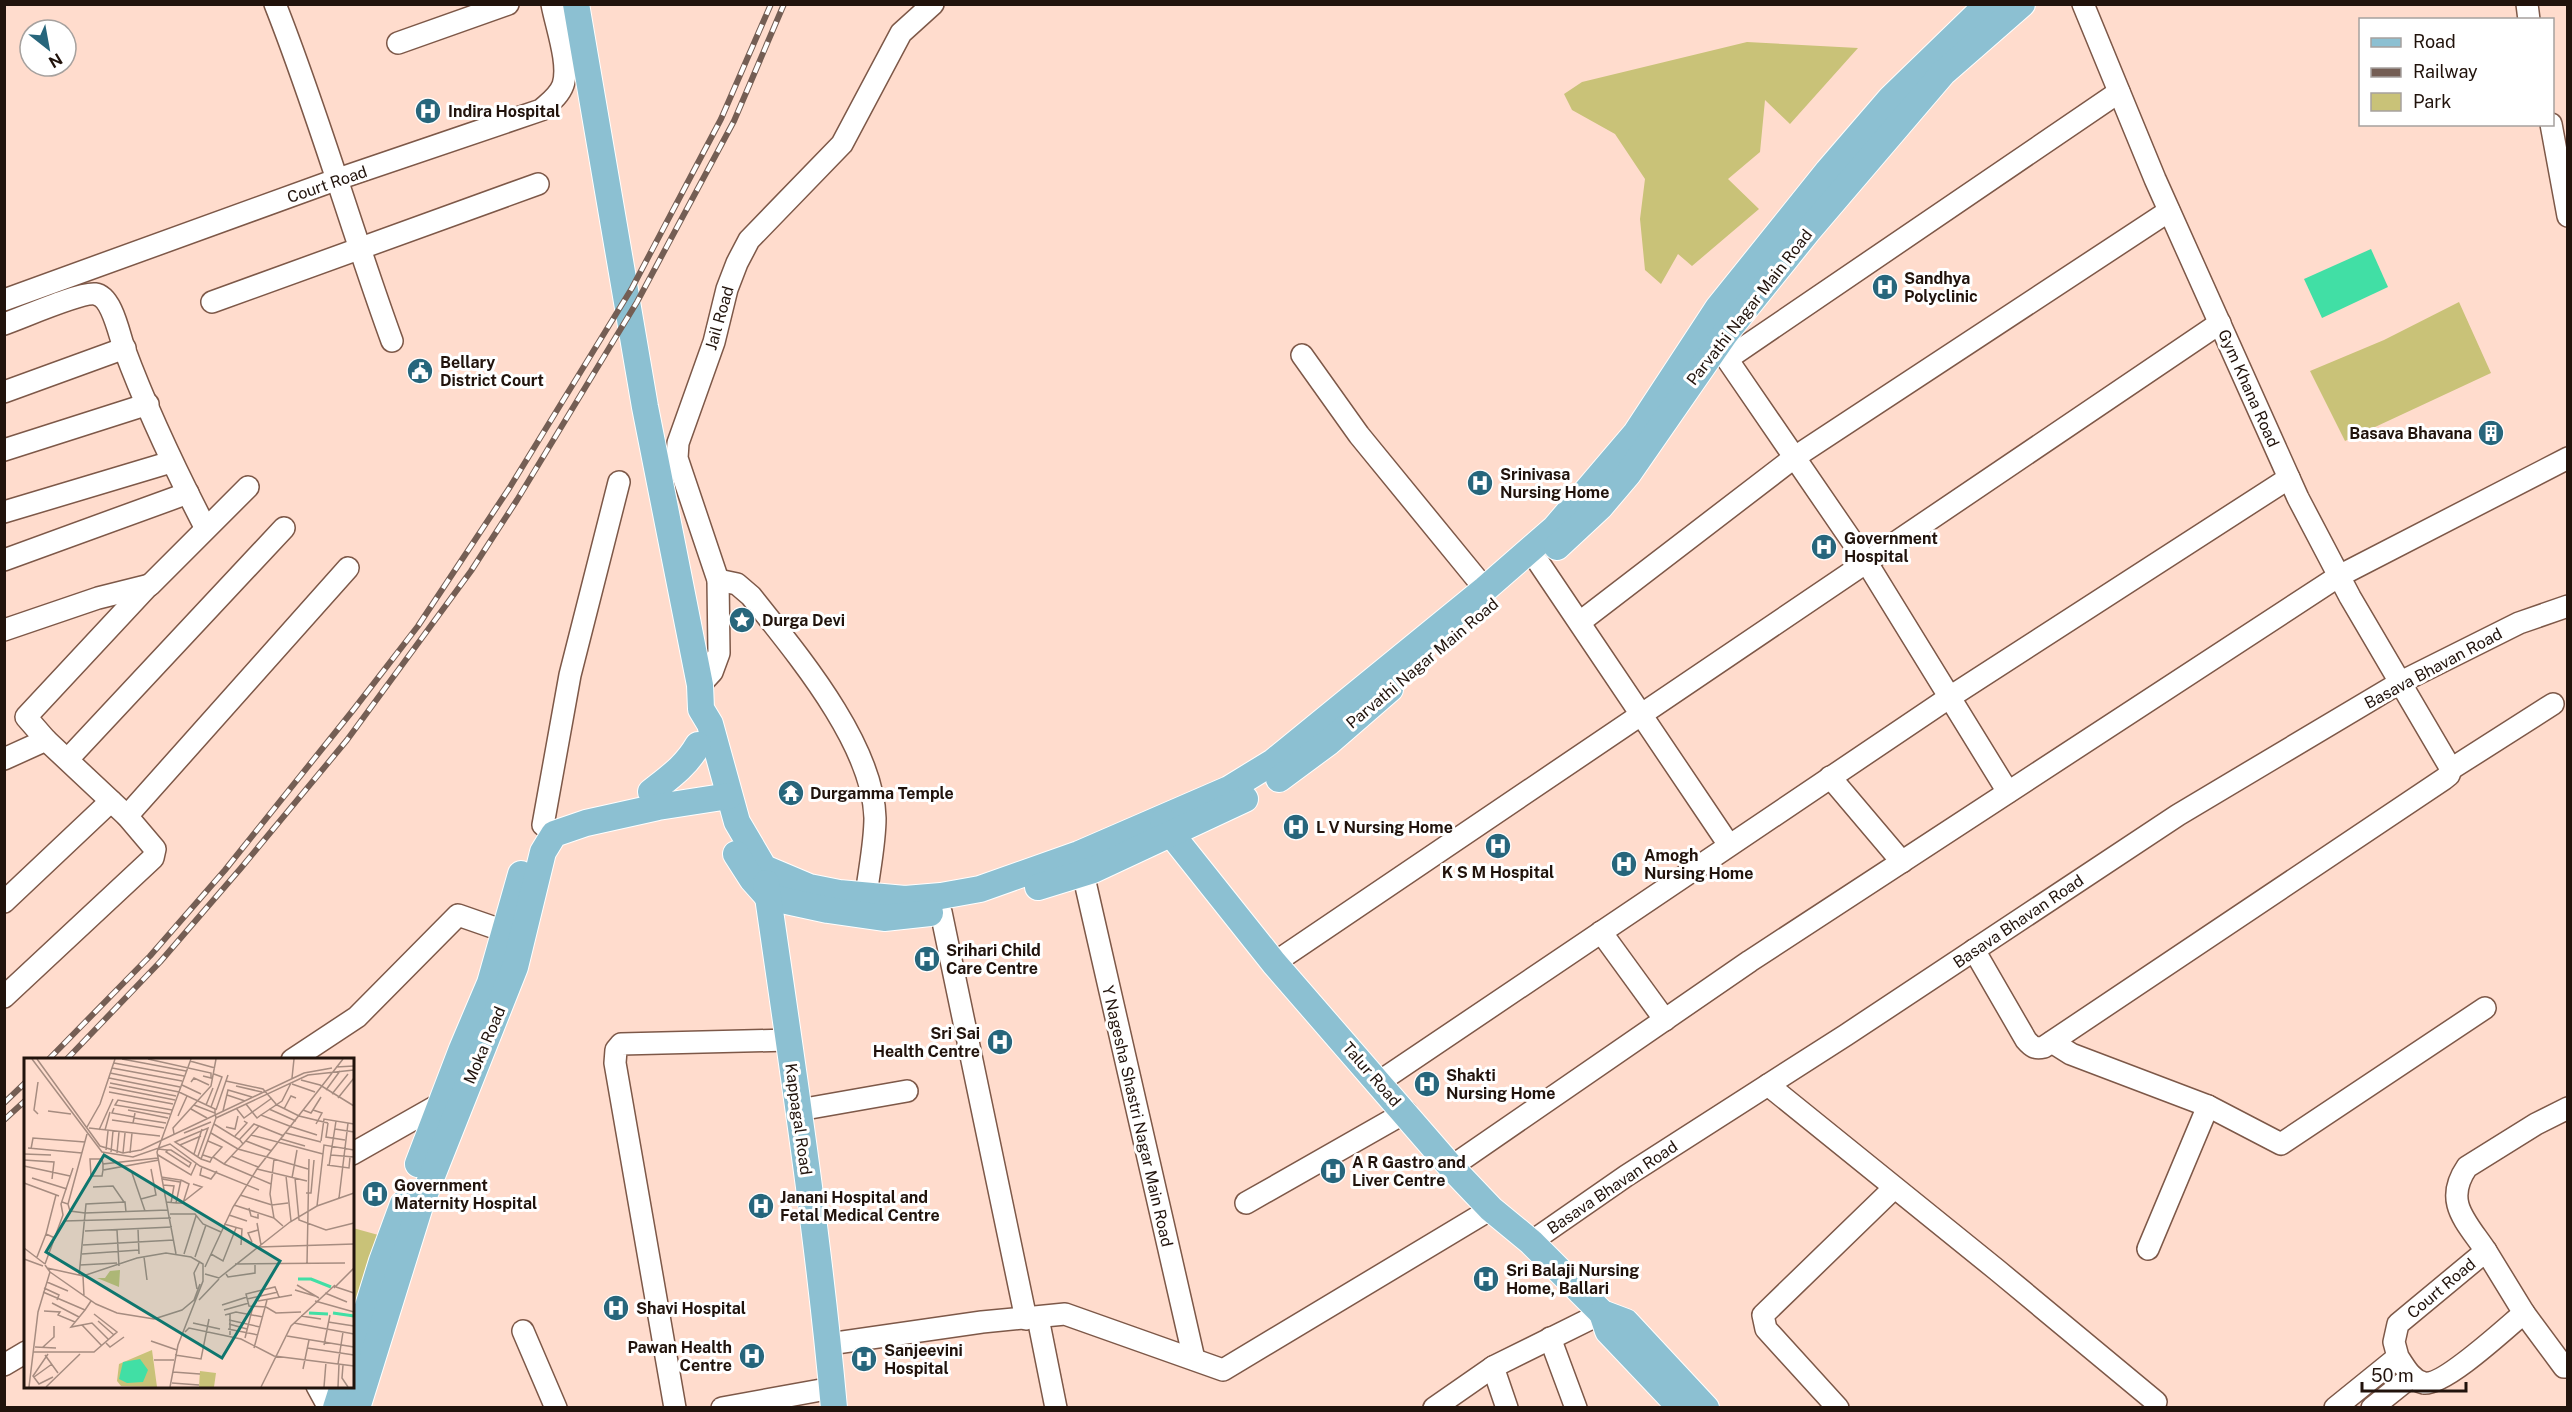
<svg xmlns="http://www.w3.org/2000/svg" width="2572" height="1412" font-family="'Public Sans',sans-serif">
<rect width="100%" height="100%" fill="#ffdccd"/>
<g fill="#c9c278">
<path d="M 1747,42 L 1858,48 L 1790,124 L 1765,100 L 1760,152 L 1728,179 L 1759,209 L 1692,266 L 1678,254 L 1661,284 L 1645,270 L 1640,219 L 1645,179 L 1615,134 L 1572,110 L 1564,94 L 1582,82 Z"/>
<path d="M 2459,302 L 2491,373 L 2345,441 L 2310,371 L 2384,340 Z"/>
<path d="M 353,1228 L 382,1236 L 353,1329 Z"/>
</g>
<path fill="#41dfa5" d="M 2371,249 L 2388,287 L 2322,318 L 2304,279 Z"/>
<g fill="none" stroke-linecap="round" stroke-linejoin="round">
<g stroke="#7d5848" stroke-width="24">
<g id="minor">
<path d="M 275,4 C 319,115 351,229 392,341"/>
<path d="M 2527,4 L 2529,20"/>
<path d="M 398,43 L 508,4"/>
<path d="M 2551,124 L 2568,216"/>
<path d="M 4,300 L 338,179 L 541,110 C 550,102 559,96 563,85 C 570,64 556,26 552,4"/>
<path d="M 212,302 L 538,184"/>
<path d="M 4,324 C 22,318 80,292 95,294 C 112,296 119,334 124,348 C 147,410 175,469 205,527"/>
<path d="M 1708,334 L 1715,348 L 1727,359 L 1867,563 L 2008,792"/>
<path d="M 1302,355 L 1359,435 L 1485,589"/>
<path d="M 1727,359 L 2119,92"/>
<path d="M 4,392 L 125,348"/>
<path d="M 4,450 L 148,404"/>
<path d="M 4,512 L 171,462"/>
<path d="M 4,560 L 188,493"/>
<path d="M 1539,563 L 1729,845"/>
<path d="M 718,580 L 737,584 L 751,596 C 796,653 873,743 875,818 C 875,843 869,871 866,896"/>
<path d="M 1580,622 L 1795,457 L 2169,211"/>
<path d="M 4,630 L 98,598 L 150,585 L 248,487"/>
<path d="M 700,685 L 712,672 L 719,653 L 718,580 L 681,470 L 677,458 L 678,443 L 714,342 L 727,289 L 737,263 L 749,240 L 842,144 L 901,33 L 933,4"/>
<path d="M 46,740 L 26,717 L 149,585"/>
<path d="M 4,759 L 46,740 L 127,816 L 155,849 L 153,858 L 4,997"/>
<path d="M 68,759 L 284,528"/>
<path d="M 2451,769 L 2553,704"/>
<path d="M 1830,777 L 1902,862"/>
<path d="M 127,816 L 348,568"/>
<path d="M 543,825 L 570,675 L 619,482"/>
<path d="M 1083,873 L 1194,1359"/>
<path d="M 4,902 L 111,801"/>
<path d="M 941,912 L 1026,1319"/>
<path d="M 1601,932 L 1665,1020"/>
<path d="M 1974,950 L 2026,1040 C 2032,1047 2035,1049 2044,1047 L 2444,779 L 2449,775 L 2451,769 L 2350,597 L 2298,498 L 2155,179 L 2083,4"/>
<path d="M 1274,963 L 2220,323"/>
<path d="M 2052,1042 L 2071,1054 L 2208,1106 L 2281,1144 L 2485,1008"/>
<path d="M 292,1060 L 357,1017 L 458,915 L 504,931"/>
<path d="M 1379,1082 L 1950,697 L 2289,478"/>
<path d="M 1768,1085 L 1997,1270 L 2156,1402"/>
<path d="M 799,1110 L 907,1091"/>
<path d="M 352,1154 L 449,1099"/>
<path d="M 1451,1167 L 1750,961 L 2339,576 L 2568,458"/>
<path d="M 1246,1203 L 1406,1112"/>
<path d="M 1531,1242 L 1626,1176 L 1846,1035 L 2178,815 L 2401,682 L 2519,623 L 2568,606"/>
<path d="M 2148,1249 L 2208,1106"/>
<path d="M 2486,1251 C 2466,1221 2443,1202 2467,1167 L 2536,1124 L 2568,1108"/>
<path d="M 2524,1313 L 2564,1367 L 2568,1367"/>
<path d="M 1038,1318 L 1056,1408"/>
<path d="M 523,1331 L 556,1408"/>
<path d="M 1550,1338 L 1576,1408"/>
<path d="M 829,1344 L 982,1322 L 1065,1314 L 1223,1370 L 1491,1209"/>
<path d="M 4,1365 L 26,1352"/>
<path d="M 317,1386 L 329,1408"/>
<path d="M 675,1408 L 615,1063 L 616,1050 L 621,1044 L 789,1040"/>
<path d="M 722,1408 L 832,1388"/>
<path d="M 1434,1408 L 1493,1367"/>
<path d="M 1507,1408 L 1493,1367 L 1602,1313"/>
<path d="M 1838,1408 L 1766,1329 L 1763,1315 L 1894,1188"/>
<path d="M 2335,1408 L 2398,1357 L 2394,1342 L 2398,1324 L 2486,1251 L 2524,1313 C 2506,1328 2444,1386 2424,1383 C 2411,1380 2405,1367 2398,1357"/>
<path d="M 2372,1408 L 2412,1376"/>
</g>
</g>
<g stroke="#fff" stroke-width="28">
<g id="major">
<path d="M 576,4 L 645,407 L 700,685 L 701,709 L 710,724 L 737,822 L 764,868 L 809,887 L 839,893 L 905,899 L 941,896 L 980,889 L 1079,854 L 1229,789 L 1273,762 L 1485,589 L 1555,528 L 1636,433 L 1718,308 L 1828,171 L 1891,98 L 1988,4"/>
<path d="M 1557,547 L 1600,507 L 1628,474 L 1725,334 L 1808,231 L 1943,73 L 2022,4"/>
<path d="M 1279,779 L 1329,742 L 1390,689"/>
<path d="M 651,792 C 670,777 686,766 698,745"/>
<path d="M 1163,821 L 1172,835 L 1274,963 L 1451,1167 L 1491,1209 L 1531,1242 L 1602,1313 L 1626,1322 L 1706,1408"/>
<path d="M 736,854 L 752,879 L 768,897 L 828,910 L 884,918 L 930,913"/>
<path d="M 766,883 C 791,1057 818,1232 834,1408"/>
<path d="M 1038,887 L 1093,870 L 1245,799"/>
<path d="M 418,1164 L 462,1049 L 490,983 L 521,874"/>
<path d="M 1602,1313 L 1608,1331 L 1681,1408"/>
<path d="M 352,1358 L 382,1261 L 403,1204"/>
<path d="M 336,1408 L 343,1386"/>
<path d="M 357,1408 L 420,1206 L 515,967 L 543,852 L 554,834 L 586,823 L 658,807 L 729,796"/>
</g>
</g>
<use href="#minor" stroke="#fff" stroke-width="21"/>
<use href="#major" stroke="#8cc0d2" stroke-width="26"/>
<g stroke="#745e54" stroke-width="6">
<g id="rail">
<path d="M 48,1060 L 150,956 L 225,870 L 354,709 L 418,626 L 510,487 L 632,288 L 721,119 L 771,4"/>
<path d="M 66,1060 L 160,962 L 241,868 L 347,740 L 471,571 L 517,500 L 637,302 L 734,121 L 784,4"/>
<path d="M 4,1103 L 26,1082"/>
<path d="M 4,1120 L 26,1100"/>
</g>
</g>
<use href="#rail" stroke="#fff" stroke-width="4" stroke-dasharray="11" stroke-linecap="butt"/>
</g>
<defs>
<g id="hospital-disc" transform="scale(1.35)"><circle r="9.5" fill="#27667c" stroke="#fff"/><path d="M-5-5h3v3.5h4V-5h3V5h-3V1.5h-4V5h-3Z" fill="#fff"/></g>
<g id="civic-disc" transform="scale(1.35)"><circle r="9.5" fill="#27667c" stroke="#fff"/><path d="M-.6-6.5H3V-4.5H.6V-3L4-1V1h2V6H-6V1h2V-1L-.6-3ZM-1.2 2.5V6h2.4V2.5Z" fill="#fff"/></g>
<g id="building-disc" transform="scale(1.35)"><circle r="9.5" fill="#27667c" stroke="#fff"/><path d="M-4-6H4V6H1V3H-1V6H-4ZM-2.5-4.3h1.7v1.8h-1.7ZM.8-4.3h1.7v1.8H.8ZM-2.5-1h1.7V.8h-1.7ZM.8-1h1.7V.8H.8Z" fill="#fff"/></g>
<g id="sight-disc" transform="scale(1.35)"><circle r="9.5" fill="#27667c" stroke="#fff"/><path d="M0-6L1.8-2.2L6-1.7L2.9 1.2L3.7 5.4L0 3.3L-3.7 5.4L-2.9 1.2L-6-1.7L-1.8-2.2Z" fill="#fff"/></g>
<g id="temple-disc" transform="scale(1.35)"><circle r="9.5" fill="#27667c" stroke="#fff"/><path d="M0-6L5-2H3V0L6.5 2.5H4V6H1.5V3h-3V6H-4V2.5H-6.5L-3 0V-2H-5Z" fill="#fff"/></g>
</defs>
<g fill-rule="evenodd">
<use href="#hospital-disc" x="428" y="111"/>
<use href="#hospital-disc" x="1885" y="287"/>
<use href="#civic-disc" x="420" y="371"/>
<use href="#building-disc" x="2491" y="433"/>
<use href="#hospital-disc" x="1480" y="483"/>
<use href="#hospital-disc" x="1824" y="547"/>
<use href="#sight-disc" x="742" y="620"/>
<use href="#temple-disc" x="791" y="793"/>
<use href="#hospital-disc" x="1296" y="827"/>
<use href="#hospital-disc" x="1498" y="846"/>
<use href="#hospital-disc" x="1624" y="864"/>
<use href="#hospital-disc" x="927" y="959"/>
<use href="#hospital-disc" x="1000" y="1042"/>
<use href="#hospital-disc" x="1427" y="1084"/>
<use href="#hospital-disc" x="1333" y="1171"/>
<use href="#hospital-disc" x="375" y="1194"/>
<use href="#hospital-disc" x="761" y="1206"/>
<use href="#hospital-disc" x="1486" y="1279"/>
<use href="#hospital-disc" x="616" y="1308"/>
<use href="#hospital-disc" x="752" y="1356"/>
<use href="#hospital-disc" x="864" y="1359"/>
</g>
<g text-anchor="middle" stroke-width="6" stroke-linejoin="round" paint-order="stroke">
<g font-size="16" font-weight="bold" fill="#21130c" stroke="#fff" text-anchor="start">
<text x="448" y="117">Indira Hospital</text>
<text x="1904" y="284">Sandhya<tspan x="1904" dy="18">Polyclinic</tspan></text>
<text x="440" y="368">Bellary<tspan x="440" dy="18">District Court</tspan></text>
<text x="2472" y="439" text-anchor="end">Basava Bhavana</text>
<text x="1500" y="480">Srinivasa<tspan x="1500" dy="18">Nursing Home</tspan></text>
<text x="1844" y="544">Government<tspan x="1844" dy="18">Hospital</tspan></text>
<text x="762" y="626">Durga Devi</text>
<text x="810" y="799">Durgamma Temple</text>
<text x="1316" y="833">L V Nursing Home</text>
<text x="1644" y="861">Amogh<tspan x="1644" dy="18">Nursing Home</tspan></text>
<text x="1498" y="878" text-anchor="middle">K S M Hospital</text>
<text x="946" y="956">Srihari Child<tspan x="946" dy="18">Care Centre</tspan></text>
<text x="980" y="1039" text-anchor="end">Sri Sai<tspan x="980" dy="18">Health Centre</tspan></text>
<text x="1446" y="1081">Shakti<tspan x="1446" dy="18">Nursing Home</tspan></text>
<text x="1352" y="1168">A R Gastro and<tspan x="1352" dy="18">Liver Centre</tspan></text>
<text x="394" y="1191">Government<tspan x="394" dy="18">Maternity Hospital</tspan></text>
<text x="780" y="1203">Janani Hospital and<tspan x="780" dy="18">Fetal Medical Centre</tspan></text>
<text x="1506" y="1276">Sri Balaji Nursing<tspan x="1506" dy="18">Home, Ballari</tspan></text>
<text x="636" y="1314">Shavi Hospital</text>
<text x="732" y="1353" text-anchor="end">Pawan Health<tspan x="732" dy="18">Centre</tspan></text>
<text x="884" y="1356">Sanjeevini<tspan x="884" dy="18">Hospital</tspan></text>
</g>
<g font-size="16" fill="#21130c" stroke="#fff">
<text transform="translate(327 184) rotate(-19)" y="6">Court Road</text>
<text transform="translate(1749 307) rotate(-52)" y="6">Parvathi Nagar Main Road</text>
<text transform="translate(719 318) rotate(-74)" y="6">Jail Road</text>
<text transform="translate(2249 388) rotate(66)" y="6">Gym Khana Road</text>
<text transform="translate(1422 663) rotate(-40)" y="6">Parvathi Nagar Main Road</text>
<text transform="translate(2433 668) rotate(-28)" y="6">Basava Bhavan Road</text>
<text transform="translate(2018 921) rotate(-34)" y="6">Basava Bhavan Road</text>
<text transform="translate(484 1045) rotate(-67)" y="6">Moka Road</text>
<text transform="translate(1372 1074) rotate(49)" y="6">Talur Road</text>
<text transform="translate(1138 1116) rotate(77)" y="6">Y Nagesha Shastri Nagar Main Road</text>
<text transform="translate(799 1119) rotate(82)" y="6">Kappagal Road</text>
<text transform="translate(1612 1187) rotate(-34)" y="6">Basava Bhavan Road</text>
<text transform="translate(2441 1288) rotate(-40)" y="6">Court Road</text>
</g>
</g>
<g transform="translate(24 1058)">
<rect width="330" height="330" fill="#ffdccd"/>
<path d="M 96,212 L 95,229 L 73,220 L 81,220 L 86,213 ZM 128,292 L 133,329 L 97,328 L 93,323 L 95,306 ZM 176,313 L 192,315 L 190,329 L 175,329 Z" fill="#c9c278"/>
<path d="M 116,301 L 124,312 L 119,324 L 103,325 L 95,321 L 99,304 Z" fill="#41dfa5"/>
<path fill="none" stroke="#41dfa5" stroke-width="3" d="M 274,221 L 287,221 L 307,229M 285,255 L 304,256M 309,255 L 330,258"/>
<path fill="none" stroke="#a68c80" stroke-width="1.5" d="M 8,1 L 78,94 L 109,99 L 146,86 L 176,108 L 235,132M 13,1 L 76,88 L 99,95 L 117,92 L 280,15 L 308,10M 98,1 L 162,13M 124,1 L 187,15 L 187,20 L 179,18M 166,3 L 191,10M 90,5 L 160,18M 312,9 L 330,8M 88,10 L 158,23M 86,15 L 156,29M 85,20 L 155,34 L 191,51 L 191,55M 268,20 L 270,1M 277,22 L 296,27 L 330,48M 202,23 L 239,31 L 252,46M 14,24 L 10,52 L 14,56M 167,24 L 170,20 L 185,27M 86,25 L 152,38M 268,26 L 291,34M 158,27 L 177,36M 212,28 L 238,34M 85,29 L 151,42M 302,32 L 316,13M 85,34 L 149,46M 308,36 L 324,16M 203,37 L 221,43M 314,40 L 330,20M 222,46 L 233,60 L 237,57 L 268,69M 251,46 L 275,58 L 304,65M 170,47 L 191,55 L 192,60 L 177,101 L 151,84 L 184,70 L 174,98M 182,47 L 189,30M 187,49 L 198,19 L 190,16M 90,50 L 88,55 L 110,59M 212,50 L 220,60 L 248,40M 167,51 L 183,60M 245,51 L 272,63M 260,51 L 267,38 L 272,40M 104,52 L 144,60M 192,52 L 204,17M 279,52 L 287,55 L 297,39M 289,52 L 298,55 L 292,66M 24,53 L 47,56M 199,53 L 204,32 L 228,39M 111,55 L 109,65 L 140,70M 146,56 L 91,47 L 94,42 L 148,52M 237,57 L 258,43 L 267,25M 154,58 L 163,38M 110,60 L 142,65M 192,60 L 284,17 L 330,12M 88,62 L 109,65M 304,65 L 302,79 L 321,82M 190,66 L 216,82 L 219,86 L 214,91 L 243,99M 63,69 L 76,46 L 91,1M 202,69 L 211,71 L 214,58M 268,69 L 293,77M 65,70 L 136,78M 311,71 L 330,74M 75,72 L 89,41M 81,72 L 86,54M 160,75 L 187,64M 187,75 L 214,91 L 200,106 L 189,99M 262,75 L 297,84M 150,76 L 149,70 L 187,28 L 192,1M 227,77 L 299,96M 211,78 L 223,65 L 220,63M 257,81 L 281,88M 215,82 L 230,66 L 235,68M 184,83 L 198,89 L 188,100M 222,83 L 248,93M 297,83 L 300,61 L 330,66M 219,86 L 235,68 L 260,78M 156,87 L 177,78M 4,90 L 58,95M 7,91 L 9,80 L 61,84M 134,91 L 143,92 L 147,92 L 167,105 L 165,109 L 142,94 L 144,92M 82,92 L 84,73M 87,94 L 89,73M 93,95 L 95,74M 99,95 L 101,75M 106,95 L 108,75M 0,96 L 27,97M 170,96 L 178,71M 134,97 L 167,117 L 172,106M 307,97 L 330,99M 207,98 L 234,109M 243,99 L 284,111M 134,100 L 79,106 L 79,112 L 135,102M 177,101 L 186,104 L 188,100 L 179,97M 250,101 L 246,136 L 250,160 L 259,168M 0,102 L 30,104 L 28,121M 79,106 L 78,101 L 66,101 L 67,118 L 78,118 L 79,112M 200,106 L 247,126M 303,107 L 325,110 L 326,99M 0,108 L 46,118M 178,108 L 176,117 L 187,121 L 193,113M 305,108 L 312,63M 233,111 L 283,123M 108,115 L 121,153M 262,118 L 267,163M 137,119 L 157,122 L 152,145 L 142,144M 8,120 L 43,131M 268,120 L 273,92M 271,120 L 275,162 L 302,172 L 330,165M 138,121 L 156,124M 0,125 L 35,138M 139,127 L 150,128 L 147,145M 69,129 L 89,128 L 100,144M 282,135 L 287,135 L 290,102M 216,137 L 248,147 L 264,145M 315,140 L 324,65M 117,141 L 132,137 L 127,111M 38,144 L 44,146 L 46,153 L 61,155 L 144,152M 159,144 L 178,129 L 169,126M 152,145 L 159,145 L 165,126 L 157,122M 44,146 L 63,76M 210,147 L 250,160M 293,148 L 300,87 L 330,92M 225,150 L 227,158 L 234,160 L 234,156M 146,156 L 171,156 L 179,166 L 197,174M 205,157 L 223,163M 40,163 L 147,160M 233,165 L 237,187M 200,166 L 218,171 L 217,187M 114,171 L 115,196M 93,172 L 95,208M 61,173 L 148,169M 31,180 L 22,176 L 32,137M 228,184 L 224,175 L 234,172M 59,187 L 150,182M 235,189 L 330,186M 0,190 L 21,206M 58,196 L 115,192M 152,196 L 133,94 L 167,1M 160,196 L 172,158M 187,196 L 199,203 L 212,170M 13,199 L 22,176M 120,199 L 123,222M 171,199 L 182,167M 0,201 L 19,208M 21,206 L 39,157 L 37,146 L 49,110M 211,206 L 321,205M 283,206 L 285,101M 56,207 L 93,205M 181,209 L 209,149 L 233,111 L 319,1M 23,210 L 59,218 L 113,200 L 142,195 L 167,199 L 179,206 L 179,223 L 154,287 L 146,329M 26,214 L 72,246 L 93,255 L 130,261 L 158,252 L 170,242 L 176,226M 181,216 L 195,220 L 266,164 L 293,148 L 330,135M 202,216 L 204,219 L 231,215 L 231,207M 55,218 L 62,146 L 101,144 L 102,154M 59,218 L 60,238M 23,224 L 44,233M 273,227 L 295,240M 312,229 L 330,235M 20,230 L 35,237 L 33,242M 310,230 L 330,210M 173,231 L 170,215 L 176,203M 271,232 L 291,238M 19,234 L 61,252 L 67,243M 301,235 L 323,244M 223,241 L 254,234M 175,242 L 195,221M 234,243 L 268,237M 291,243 L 330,254M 28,245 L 55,259M 198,247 L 223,239M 242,249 L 225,248 L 222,236 L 251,229 L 255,239M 242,249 L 252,255 L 277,254M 61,252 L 47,269 L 68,265 L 85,282M 200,252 L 225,245M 20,253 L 36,254 L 34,257 L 51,264M 206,256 L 206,277M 201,257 L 212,254 L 239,259M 277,258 L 297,261M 205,262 L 236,269M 74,263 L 90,277M 304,264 L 330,268M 169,265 L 196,271M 270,265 L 330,276M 205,266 L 223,271M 58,267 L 78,288M 204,271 L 234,277M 161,274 L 165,270 L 217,281 L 250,298 L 330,308M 263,278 L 330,289M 221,280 L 229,248M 127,283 L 153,292M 82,285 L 86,289 L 100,279M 300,287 L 306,257M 11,289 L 32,290M 19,289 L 30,279 L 30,268M 230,290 L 243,242M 283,290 L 330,297M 9,294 L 70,294 L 93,274 L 70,256M 24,296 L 9,318 L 15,326 L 29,319M 21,297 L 34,315M 151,297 L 177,301 L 185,261M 130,302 L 150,302M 314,306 L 319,274M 319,307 L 318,320 L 324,329M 279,311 L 285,282M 149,314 L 176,316M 10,319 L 28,306M 148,325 L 175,327M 5,329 L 14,254 L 26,214 L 21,207M 22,329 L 56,296M 237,329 L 267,268 L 311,227M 300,329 L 302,304M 314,329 L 315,306"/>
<path fill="#0f766e" fill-opacity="0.15" stroke="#0f766e" stroke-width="3" d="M 80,97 L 256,203 L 198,300 L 22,194 Z"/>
<rect width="330" height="330" fill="none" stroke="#21130c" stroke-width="3"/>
</g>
<rect width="2572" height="1412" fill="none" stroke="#21130c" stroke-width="12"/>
<rect x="2359" y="18" width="195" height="108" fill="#ffffff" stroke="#a6a19e" stroke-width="1.5"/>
<rect x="2371" y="38" width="30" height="9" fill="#8cc0d2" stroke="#a6a19e" stroke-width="1.5"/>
<text x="2413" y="48" font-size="18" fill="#21130c">Road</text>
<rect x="2371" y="68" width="30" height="9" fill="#745e54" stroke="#a6a19e" stroke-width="1.5"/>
<text x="2413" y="78" font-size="18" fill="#21130c">Railway</text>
<rect x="2371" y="93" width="30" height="18" fill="#c9c278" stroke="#a6a19e" stroke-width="1.5"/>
<text x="2413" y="108" font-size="18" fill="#21130c">Park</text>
<g transform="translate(48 48) rotate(149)"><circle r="28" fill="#ffffff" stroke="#a6a19e" stroke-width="1.5"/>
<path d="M0-4.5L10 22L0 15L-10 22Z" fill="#27667c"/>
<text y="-9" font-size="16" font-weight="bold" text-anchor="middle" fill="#21130c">N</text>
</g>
<path d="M2362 1382v9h104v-9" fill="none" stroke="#21130c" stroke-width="3"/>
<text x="2371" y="1382" font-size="18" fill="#21130c" stroke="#ffffff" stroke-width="4.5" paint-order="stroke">50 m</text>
</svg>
